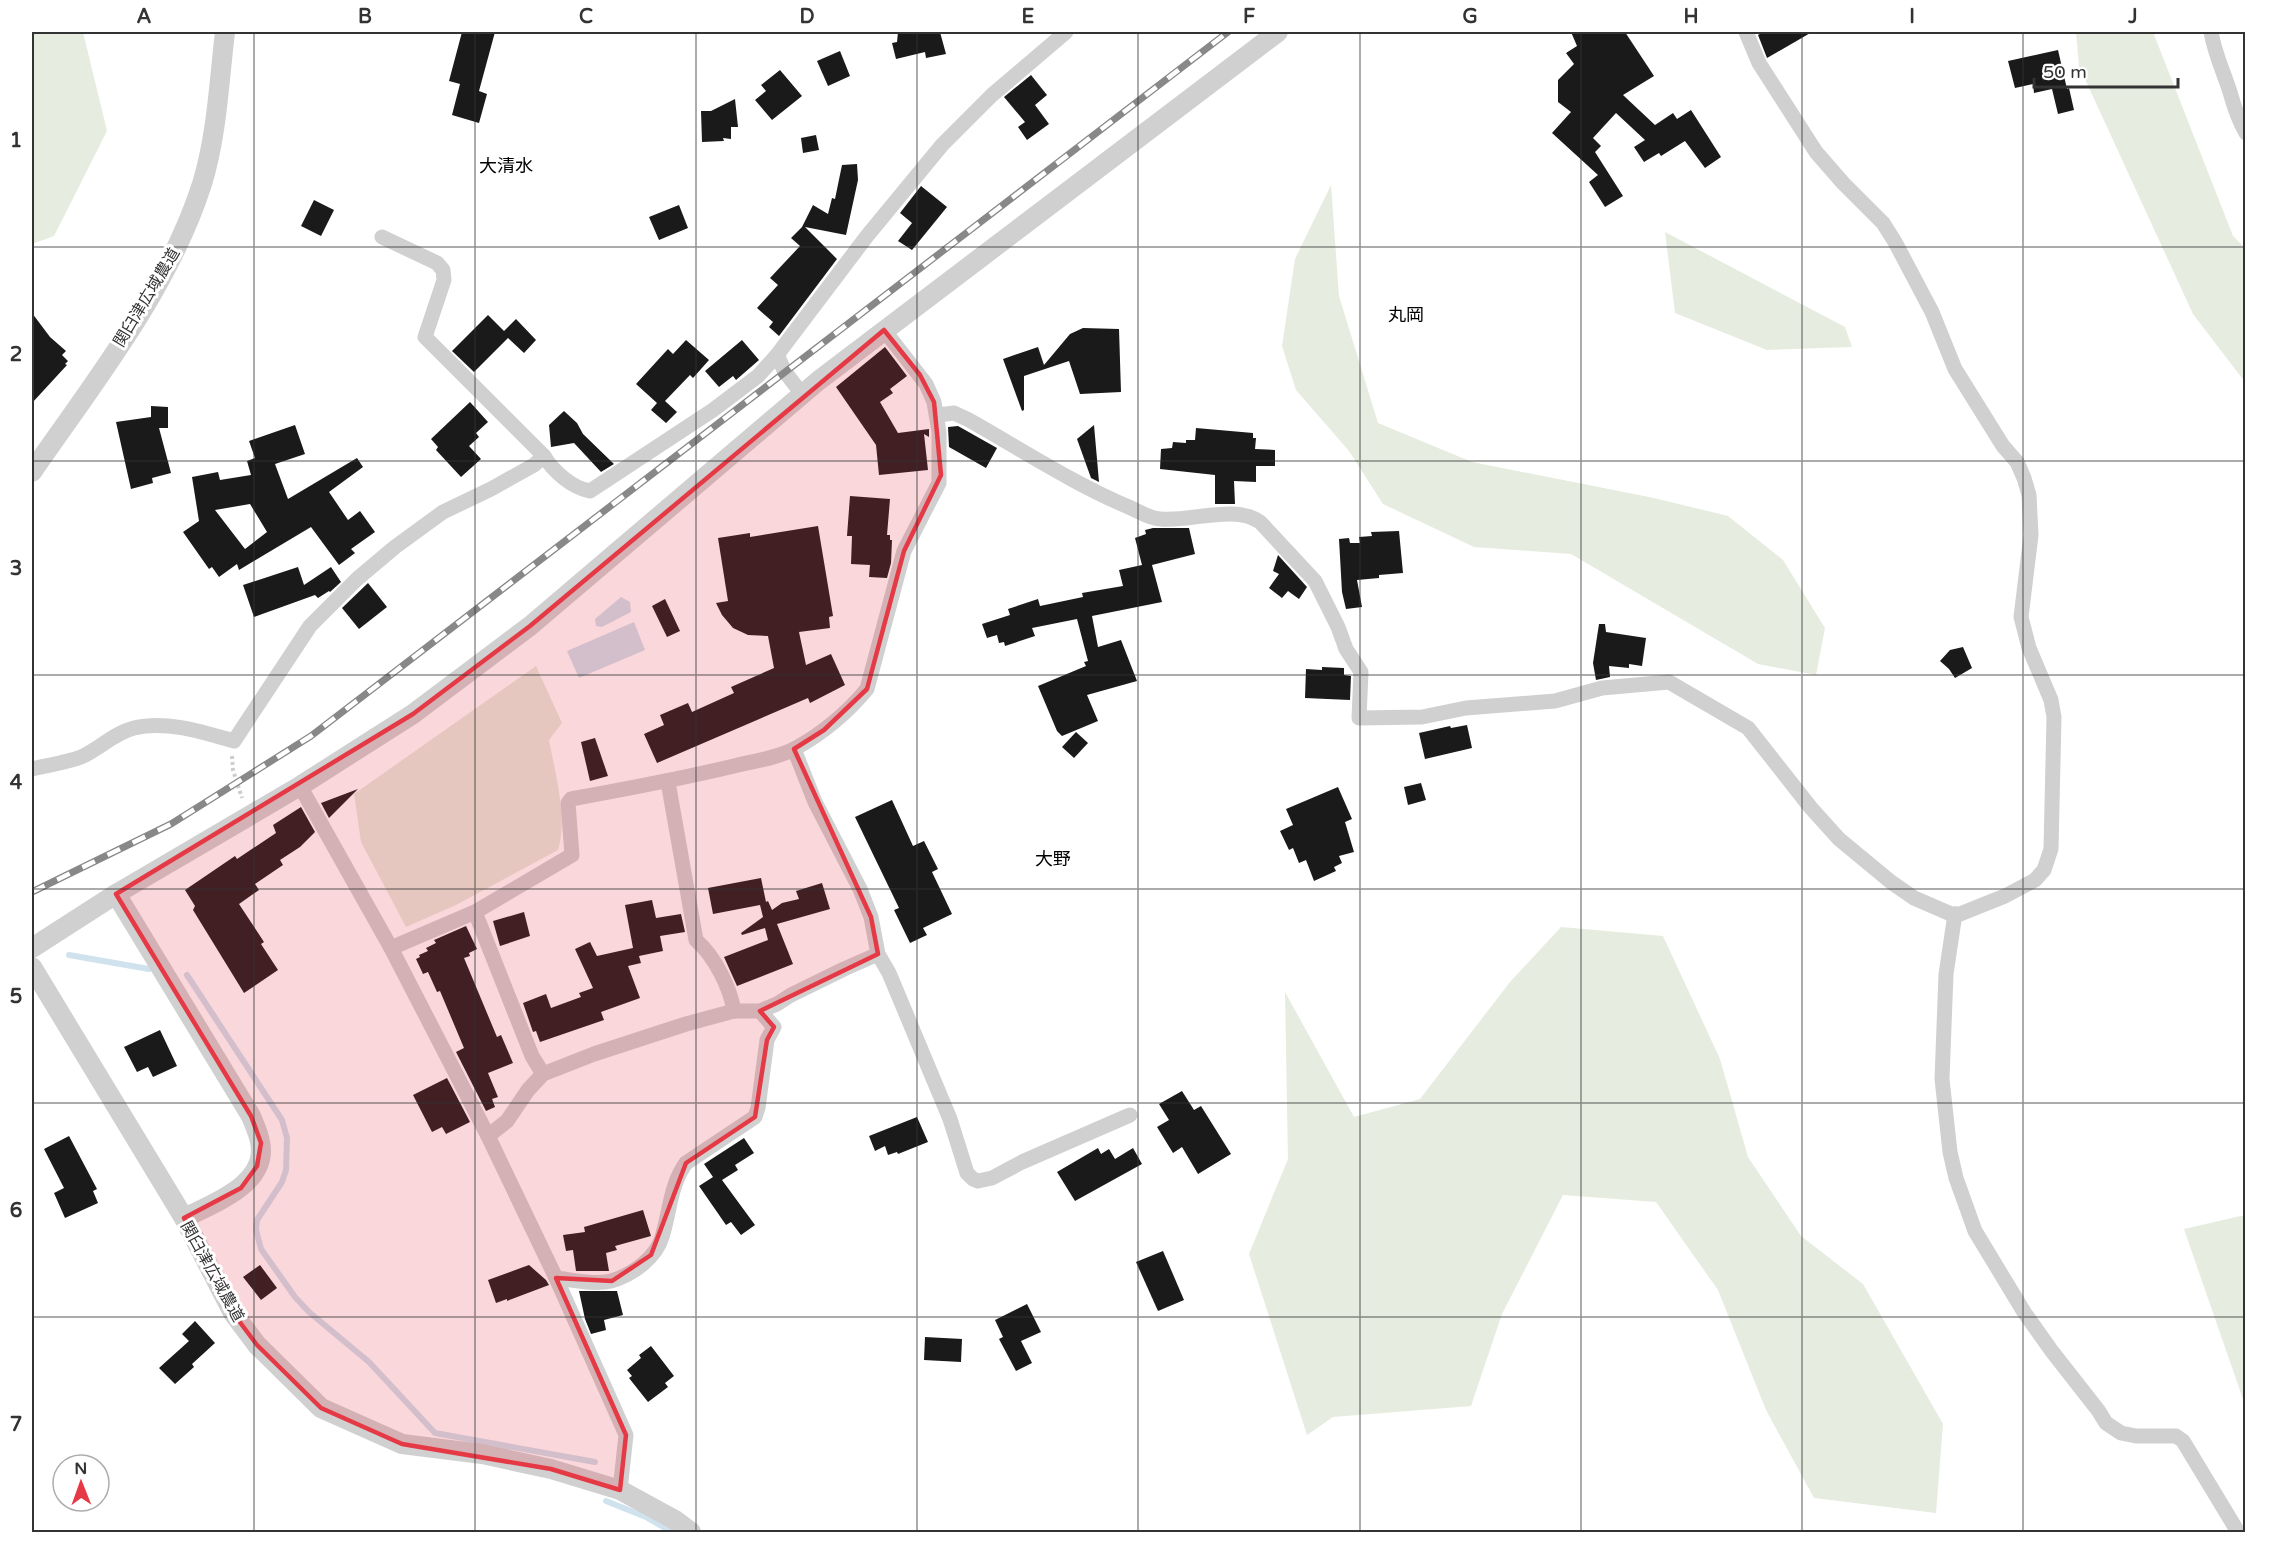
<svg xmlns="http://www.w3.org/2000/svg" width="2277" height="1564" font-family="'Varela Round','Noto Sans JP',sans-serif">
<rect width="100%" height="100%" fill="#fff"/>
<g fill="#e6ecdf">
<path d="M 32,32 L 83,32 L 107,131 L 54,236 L 32,244 Z"/>
<path d="M 2076,32 L 2153,32 L 2233,236 L 2245,248 L 2245,382 L 2193,314 L 2079,66 Z"/>
<path d="M 1331,185 L 1339,296 L 1378,423 L 1472,462 L 1654,498 L 1728,516 L 1783,560 L 1825,628 L 1816,675 L 1758,664 L 1571,554 L 1474,547 L 1383,504 L 1349,451 L 1296,390 L 1282,346 L 1295,259 Z"/>
<path d="M 1665,232 L 1845,327 L 1852,347 L 1767,350 L 1675,313 Z"/>
<path d="M 536,666 L 562,723 L 549,740 C 555,772 568,819 558,850 L 456,905 L 406,927 L 361,842 L 354,794 Z"/>
<path d="M 1561,927 L 1663,936 L 1720,1059 L 1748,1157 L 1801,1236 L 1863,1284 L 1943,1424 L 1936,1513 L 1814,1498 L 1766,1410 L 1718,1290 L 1656,1202 L 1563,1195 L 1502,1314 L 1471,1406 L 1333,1417 L 1307,1435 L 1249,1254 L 1288,1159 L 1285,992 L 1354,1117 L 1420,1099 L 1510,982 Z"/>
<path d="M 2245,1215 L 2246,1215 L 2245,1405 L 2184,1229 Z"/>
</g>
<g fill="#cfe2ee">
<path d="M 621,597 L 630,602 L 631,612 L 602,627 L 596,626 L 595,619 Z"/>
<path d="M 634,622 L 645,650 L 579,678 L 567,651 Z"/>
</g>
<g fill="none" stroke-linecap="round" stroke-linejoin="round">
<g stroke="#cfe2ee" stroke-width="6">
<path d="M 69,955 L 149,969"/>
<path d="M 187,975 L 282,1120 L 287,1138 L 286,1170 L 282,1182 L 257,1220 L 256,1230 L 261,1249 L 295,1297 L 309,1312 L 369,1362 L 435,1433 L 595,1462"/>
<path d="M 606,1501 L 646,1517 L 672,1532"/>
</g>
</g>
<g fill="#1a1a1a" fill-rule="evenodd">
<path d="M 462,32 L 495,32 L 479,91 L 487,94 L 479,123 L 452,115 L 460,84 L 449,81 Z"/>
<path d="M 898,32 L 940,32 L 946,54 L 926,58 L 925,52 L 896,59 L 892,43 L 897,42 Z"/>
<path d="M 1571,32 L 1625,32 L 1654,76 L 1623,95 L 1655,125 L 1673,113 L 1677,119 L 1691,110 L 1721,157 L 1705,168 L 1685,141 L 1661,156 L 1659,153 L 1644,162 L 1634,147 L 1645,140 L 1616,113 L 1593,138 L 1601,146 L 1595,152 L 1623,196 L 1605,207 L 1589,182 L 1598,175 L 1552,133 L 1571,112 L 1558,102 L 1558,80 L 1574,64 L 1566,53 L 1577,46 Z"/>
<path d="M 1763,32 L 1812,32 L 1767,58 L 1758,35 Z"/>
<path d="M 2058,50 L 2067,89 L 2069,88 L 2074,110 L 2058,114 L 2052,89 L 2034,93 L 2033,84 L 2015,88 L 2008,61 Z"/>
<path d="M 840,51 L 850,76 L 828,86 L 817,61 Z"/>
<path d="M 780,70 L 802,96 L 772,120 L 755,100 L 766,91 L 761,85 Z"/>
<path d="M 1031,75 L 1047,95 L 1035,105 L 1049,124 L 1027,140 L 1018,127 L 1025,122 L 1004,97 Z"/>
<path d="M 735,99 L 738,127 L 731,127 L 731,139 L 723,138 L 724,141 L 702,142 L 701,111 L 711,111 Z"/>
<path d="M 816,135 L 819,150 L 803,153 L 801,138 Z"/>
<path d="M 857,164 L 858,180 L 846,235 L 805,227 L 837,259 L 779,336 L 769,327 L 773,322 L 757,308 L 778,285 L 770,278 L 800,246 L 791,238 L 802,227 L 813,205 L 828,214 L 832,198 L 835,199 L 842,165 Z"/>
<path d="M 921,186 L 947,207 L 912,250 L 898,241 L 912,223 L 900,213 Z"/>
<path d="M 314,200 L 334,210 L 321,236 L 301,226 Z"/>
<path d="M 679,205 L 688,228 L 659,240 L 649,217 Z"/>
<path d="M 32,313 L 50,337 L 66,351 L 62,355 L 68,361 L 65,364 L 67,365 L 32,403 Z"/>
<path d="M 488,315 L 504,331 L 516,319 L 536,340 L 524,353 L 508,338 L 474,372 L 452,351 Z"/>
<path d="M 1083,328 L 1119,329 L 1121,392 L 1080,394 L 1069,361 L 1024,376 L 1024,410 L 1022,411 L 1003,359 L 1038,347 L 1044,365 L 1070,334 Z"/>
<path d="M 686,340 L 709,360 L 693,378 L 690,375 L 665,401 L 677,412 L 666,423 L 651,410 L 657,403 L 636,384 L 668,349 L 673,354 Z"/>
<path d="M 742,340 L 759,360 L 736,380 L 733,376 L 719,387 L 705,371 Z"/>
<path d="M 885,347 L 907,376 L 890,389 L 893,393 L 880,402 L 898,433 L 929,429 L 929,437 L 924,434 L 928,470 L 879,475 L 876,445 L 836,387 Z"/>
<path d="M 470,402 L 488,422 L 476,433 L 479,437 L 469,446 L 481,459 L 461,477 L 436,450 L 438,447 L 431,439 Z"/>
<path d="M 151,406 L 168,407 L 168,428 L 159,428 L 171,473 L 152,478 L 153,483 L 131,489 L 116,422 L 151,417 Z"/>
<path d="M 564,411 L 577,423 L 583,434 L 614,464 L 601,472 L 574,443 L 551,447 L 549,425 Z"/>
<path d="M 295,425 L 305,454 L 275,464 L 288,499 L 357,458 L 363,467 L 329,492 L 348,520 L 360,511 L 375,532 L 351,549 L 355,553 L 339,565 L 311,527 L 239,570 L 237,564 L 219,577 L 212,567 L 209,569 L 183,532 L 199,521 L 192,477 L 218,472 L 220,480 L 251,475 L 247,461 L 255,458 L 249,441 ZM 250,504 L 267,532 L 245,549 L 215,510 Z"/>
<path d="M 1094,425 L 1099,482 L 1091,478 L 1077,439 Z"/>
<path d="M 958,426 L 997,448 L 986,468 L 949,447 L 948,427 Z"/>
<path d="M 1196,428 L 1253,433 L 1253,438 L 1256,438 L 1255,449 L 1275,450 L 1275,466 L 1256,466 L 1256,482 L 1234,481 L 1235,504 L 1215,504 L 1215,475 L 1160,469 L 1161,449 L 1172,448 L 1173,442 L 1186,443 L 1186,440 L 1195,440 Z"/>
<path d="M 850,496 L 890,499 L 887,535 L 890,535 L 890,540 L 892,540 L 891,563 L 887,578 L 869,577 L 870,565 L 851,564 L 852,536 L 847,536 Z"/>
<path d="M 818,526 L 833,616 L 829,617 L 830,628 L 799,632 L 806,665 L 831,654 L 845,685 L 810,703 L 808,698 L 657,763 L 644,734 L 664,725 L 660,715 L 688,703 L 692,712 L 734,693 L 731,687 L 774,668 L 768,636 L 748,635 L 733,628 L 722,615 L 716,603 L 728,601 L 718,538 L 750,533 L 750,537 Z"/>
<path d="M 1153,528 L 1189,528 L 1195,554 L 1152,565 L 1162,602 L 1092,616 L 1098,647 L 1121,640 L 1137,681 L 1087,695 L 1098,721 L 1062,736 L 1057,731 L 1038,686 L 1086,666 L 1084,662 L 1088,661 L 1077,619 L 1032,628 L 1035,636 L 1005,646 L 1004,642 L 999,643 L 997,635 L 987,638 L 982,624 L 1010,615 L 1008,609 L 1038,599 L 1040,606 L 1083,597 L 1082,593 L 1123,586 L 1119,570 L 1142,565 L 1135,538 L 1146,534 L 1145,530 Z"/>
<path d="M 1399,531 L 1403,573 L 1379,575 L 1379,578 L 1357,580 L 1362,607 L 1346,609 L 1342,592 L 1339,539 L 1349,538 L 1350,543 L 1360,543 L 1359,537 L 1372,536 L 1371,532 Z"/>
<path d="M 1278,555 L 1307,587 L 1299,599 L 1288,591 L 1282,598 L 1269,588 L 1279,574 L 1273,571 Z"/>
<path d="M 298,567 L 304,585 L 331,567 L 341,582 L 330,592 L 329,591 L 318,598 L 315,595 L 254,617 L 243,585 Z"/>
<path d="M 368,583 L 387,607 L 359,629 L 342,608 Z"/>
<path d="M 665,599 L 680,631 L 667,637 L 652,606 Z"/>
<path d="M 1599,624 L 1605,624 L 1606,632 L 1646,638 L 1642,666 L 1629,664 L 1629,668 L 1609,666 L 1610,677 L 1596,680 L 1593,663 Z"/>
<path d="M 1963,647 L 1972,668 L 1955,678 L 1949,669 L 1940,661 L 1950,650 Z"/>
<path d="M 1322,667 L 1344,668 L 1344,675 L 1351,676 L 1350,700 L 1305,698 L 1306,669 L 1322,670 Z"/>
<path d="M 1467,725 L 1472,748 L 1425,759 L 1419,733 L 1450,726 L 1451,728 Z"/>
<path d="M 1076,732 L 1088,743 L 1074,758 L 1062,747 Z"/>
<path d="M 595,738 L 608,776 L 590,781 L 581,742 Z"/>
<path d="M 1421,783 L 1426,800 L 1408,805 L 1404,787 Z"/>
<path d="M 1338,787 L 1352,819 L 1345,822 L 1354,852 L 1339,856 L 1342,863 L 1334,867 L 1336,871 L 1314,881 L 1306,860 L 1299,863 L 1293,848 L 1289,850 L 1280,831 L 1293,825 L 1286,809 Z"/>
<path d="M 358,789 L 329,818 L 321,803 Z"/>
<path d="M 892,800 L 913,846 L 924,841 L 938,869 L 932,872 L 952,914 L 923,928 L 927,935 L 910,943 L 894,910 L 899,908 L 855,817 Z"/>
<path d="M 301,807 L 315,832 L 300,847 L 280,860 L 283,865 L 255,884 L 259,890 L 239,904 L 264,942 L 261,944 L 278,970 L 244,993 L 193,910 L 195,906 L 185,890 L 235,856 L 237,859 L 276,833 L 273,825 Z"/>
<path d="M 761,878 L 766,902 L 768,901 L 772,910 L 782,903 L 799,899 L 796,891 L 822,883 L 830,909 L 777,924 L 793,964 L 737,986 L 724,957 L 768,940 L 765,928 L 742,935 L 741,933 L 763,917 L 760,905 L 713,914 L 708,888 Z"/>
<path d="M 652,900 L 656,918 L 681,914 L 685,932 L 660,936 L 663,951 L 639,956 L 641,963 L 628,966 L 640,998 L 601,1012 L 604,1020 L 540,1042 L 536,1031 L 533,1032 L 523,1003 L 546,994 L 551,1008 L 581,997 L 579,993 L 593,988 L 575,949 L 590,942 L 597,956 L 633,948 L 625,905 Z"/>
<path d="M 524,912 L 530,936 L 500,946 L 493,921 Z"/>
<path d="M 466,926 L 477,949 L 469,953 L 470,956 L 464,958 L 497,1037 L 501,1035 L 513,1063 L 488,1073 L 498,1097 L 492,1099 L 495,1107 L 486,1111 L 456,1052 L 464,1048 L 440,991 L 437,992 L 428,972 L 423,974 L 416,959 L 420,957 L 419,955 L 428,951 L 426,948 L 436,943 L 434,940 Z"/>
<path d="M 160,1030 L 177,1066 L 153,1077 L 148,1067 L 137,1072 L 124,1047 Z"/>
<path d="M 447,1078 L 470,1122 L 446,1134 L 442,1127 L 432,1132 L 413,1095 Z"/>
<path d="M 1182,1091 L 1194,1110 L 1201,1106 L 1231,1154 L 1198,1174 L 1182,1147 L 1173,1153 L 1157,1127 L 1169,1120 L 1159,1104 Z"/>
<path d="M 917,1117 L 928,1142 L 898,1154 L 897,1152 L 888,1155 L 885,1146 L 875,1151 L 869,1136 Z"/>
<path d="M 69,1136 L 97,1189 L 93,1191 L 98,1203 L 65,1218 L 54,1193 L 64,1188 L 44,1149 Z"/>
<path d="M 744,1138 L 754,1153 L 735,1165 L 738,1170 L 722,1180 L 755,1225 L 741,1235 L 731,1222 L 726,1225 L 699,1186 L 713,1177 L 704,1164 Z"/>
<path d="M 1098,1148 L 1101,1154 L 1109,1149 L 1115,1159 L 1133,1148 L 1142,1164 L 1075,1201 L 1057,1172 Z"/>
<path d="M 643,1210 L 651,1236 L 615,1246 L 617,1250 L 606,1253 L 609,1271 L 576,1271 L 573,1250 L 566,1251 L 563,1235 L 585,1232 L 584,1227 Z"/>
<path d="M 1163,1251 L 1184,1300 L 1158,1311 L 1136,1262 Z"/>
<path d="M 260,1265 L 277,1288 L 261,1300 L 243,1277 Z"/>
<path d="M 529,1265 L 546,1280 L 549,1285 L 507,1301 L 507,1299 L 496,1303 L 488,1280 Z"/>
<path d="M 579,1291 L 617,1291 L 623,1315 L 604,1320 L 606,1330 L 591,1334 L 585,1319 Z"/>
<path d="M 1027,1304 L 1041,1332 L 1021,1341 L 1032,1363 L 1016,1371 L 999,1339 L 1003,1337 L 995,1320 Z"/>
<path d="M 195,1321 L 215,1343 L 192,1364 L 194,1367 L 175,1384 L 159,1368 L 189,1341 L 182,1334 Z"/>
<path d="M 925,1337 L 962,1339 L 961,1362 L 924,1360 Z"/>
<path d="M 651,1346 L 674,1376 L 665,1383 L 668,1387 L 648,1402 L 629,1378 L 632,1376 L 627,1370 L 641,1358 L 639,1355 Z"/>
</g>
<g fill="none" stroke-linecap="round" stroke-linejoin="round">
<path stroke="#cdcdcd" stroke-width="4" stroke-dasharray="3 3" stroke-linecap="butt" d="M 232,756 L 233,770 L 242,798"/>
<g stroke="#d0d0d0" stroke-width="15">
<path d="M 2211,32 C 2215,55 2223,70 2230,92 C 2234,107 2238,119 2246,133"/>
<path d="M 382,237 L 437,263 L 443,270 L 444,280 L 425,337 L 544,456 C 553,471 572,488 590,491 L 713,410 L 758,376 L 777,355 L 867,236 L 942,145 L 992,95 L 1066,32"/>
<path d="M 777,355 L 785,372 L 802,394"/>
<path d="M 938,415 L 954,413 L 969,420 C 1022,450 1074,484 1131,508 C 1140,512 1151,519 1161,519 C 1191,522 1235,504 1260,522 L 1315,581 L 1338,627 L 1346,649 L 1361,672 L 1359,718 L 1422,717 L 1466,708 L 1555,701 L 1602,688 L 1669,682 L 1748,728 L 1811,808 L 1839,839 L 1891,882 L 1914,898 L 1951,914 L 1960,914 L 2005,896 L 2035,880 L 2044,870 L 2051,849 L 2054,717 L 2051,700 L 2029,648 L 2021,617 L 2031,535 L 2029,495 L 2024,478 L 2017,462 L 2003,446 L 1955,369 L 1932,312 L 1895,242 L 1883,223 L 1843,183 L 1816,152 L 1759,63 L 1746,32"/>
<path d="M 794,749 L 815,802 L 860,889 L 871,917 L 878,954 L 889,973 L 950,1119 L 967,1173 L 973,1179 L 978,1181 L 992,1178 L 1022,1162 L 1130,1115"/>
<path d="M 32,769 C 48,765 65,763 81,757 C 99,749 114,733 134,728 C 166,720 203,732 234,741 L 310,626 L 357,579 L 395,547 L 443,512 L 491,489 L 534,465 L 544,456"/>
<path d="M 668,782 L 696,940 C 715,957 730,987 734,1011"/>
<path d="M 300,786 L 391,948 L 488,1136 L 556,1278 L 626,1435 L 620,1490"/>
<path d="M 475,912 L 532,1056 L 543,1074"/>
<path d="M 1955,914 L 1946,974 L 1942,1079 L 1950,1152 L 1956,1178 L 1975,1231 L 2024,1312 L 2051,1350 L 2098,1410 L 2106,1423 L 2121,1433 L 2136,1436 L 2176,1436 L 2183,1441 L 2238,1532"/>
<path d="M 391,948 L 475,912 L 572,855 L 568,803 L 571,799 C 626,789 680,779 734,766 C 754,761 778,758 796,748 C 823,733 847,713 867,689 L 904,551 L 939,483 L 939,432 L 934,402 L 926,384 L 884,330"/>
<path d="M 488,1136 L 507,1121 L 528,1090 L 543,1074 L 594,1054 L 686,1024 L 734,1011 L 760,1011 L 777,1004 L 791,995 L 844,969 L 878,954"/>
<path d="M 556,1278 C 573,1280 595,1285 611,1281 C 632,1275 656,1258 662,1237 C 670,1212 670,1185 686,1163 L 755,1117 L 758,1108 L 767,1040 L 774,1027 L 760,1011"/>
</g>
<g stroke="#d0d0d0" stroke-width="20">
<path d="M 32,472 C 94,382 168,290 202,184 C 217,135 219,82 225,32"/>
<path d="M 116,894 L 251,1116 C 254,1124 259,1134 260,1142 C 269,1184 212,1204 184,1218"/>
<path d="M 32,948 L 116,894 L 300,786 L 413,714 L 530,626 L 818,381 L 1278,32"/>
<path d="M 32,967 L 184,1218 L 233,1313 L 257,1345 L 321,1408 L 402,1444 L 482,1454 L 551,1469 L 620,1490 L 675,1520 L 691,1532"/>
</g>
<g stroke="#888" stroke-width="7">
<path id="rail" d="M 32,892 L 171,824 L 311,736 L 1228,32"/>
</g>
<use href="#rail" stroke="#fff" stroke-width="4.5" stroke-dasharray="14" stroke-linecap="butt"/>
</g>
<path fill="#e63946" fill-opacity="0.2" stroke="#e63946" stroke-width="4.5" stroke-linejoin="round" d="M 884,330 L 920,375 L 934,402 L 941,475 L 904,551 L 867,689 L 824,730 L 794,749 L 871,917 L 878,954 L 760,1011 L 774,1027 L 767,1040 L 755,1117 L 686,1163 L 651,1255 L 612,1281 L 556,1278 L 626,1435 L 620,1490 L 551,1469 L 402,1444 L 321,1408 L 257,1345 L 233,1313 L 184,1218 L 241,1188 L 257,1166 L 261,1143 L 251,1116 L 116,894 L 413,714 L 530,626 Z"/>
<path fill="none" stroke="#333" stroke-width="1.5" stroke-opacity="0.55" d="M 254,32 L 254,1532M 475,32 L 475,1532M 696,32 L 696,1532M 917,32 L 917,1532M 1138,32 L 1138,1532M 1360,32 L 1360,1532M 1581,32 L 1581,1532M 1802,32 L 1802,1532M 2023,32 L 2023,1532M 32,247 L 2246,247M 32,461 L 2246,461M 32,675 L 2246,675M 32,889 L 2246,889M 32,1103 L 2246,1103M 32,1317 L 2246,1317"/>
<g text-anchor="middle" stroke-width="6" stroke-linejoin="round" paint-order="stroke">
<g font-size="16" fill="#333" stroke="#fff">
<text transform="translate(146 297) rotate(-59)" y="6">関臼津広域農道</text>
<text transform="translate(213 1271) rotate(61)" y="6">関臼津広域農道</text>
</g>
<g font-size="18" fill="#000" stroke="#fff">
<text x="506" y="172">大清水</text>
<text x="1406" y="321">丸岡</text>
<text x="1053" y="865">大野</text>
</g>
</g>
<rect width="2277" height="1564" fill="none" stroke="#ffffff" stroke-width="66"/>
<g transform="translate(81 1483) rotate(359)"><circle r="28" fill="#ffffff" stroke="#adadad" stroke-width="1.5"/>
<path d="M0-4.5L10 22L0 15L-10 22Z" fill="#e63946"/>
<text y="-9" font-size="16" font-weight="bold" text-anchor="middle" fill="#333333">N</text>
</g>
<path d="M2034 78v9h144v-9" fill="none" stroke="#333333" stroke-width="3"/>
<text x="2043" y="78" font-size="18" fill="#333333" stroke="#ffffff" stroke-width="4.5" paint-order="stroke">50 m</text>
<rect x="33" y="33" width="2211" height="1498" fill="none" stroke="#333" stroke-width="2"/>
<g font-size="20" text-anchor="middle" font-weight="bold" fill="#333">
<text x="144" y="23">A</text>
<text x="365" y="23">B</text>
<text x="586" y="23">C</text>
<text x="807" y="23">D</text>
<text x="1028" y="23">E</text>
<text x="1249" y="23">F</text>
<text x="1470" y="23">G</text>
<text x="1691" y="23">H</text>
<text x="1912" y="23">I</text>
<text x="2133" y="23">J</text>
<text x="16" y="147">1</text>
<text x="16" y="361">2</text>
<text x="16" y="575">3</text>
<text x="16" y="789">4</text>
<text x="16" y="1003">5</text>
<text x="16" y="1217">6</text>
<text x="16" y="1431">7</text>
</g>
</svg>
